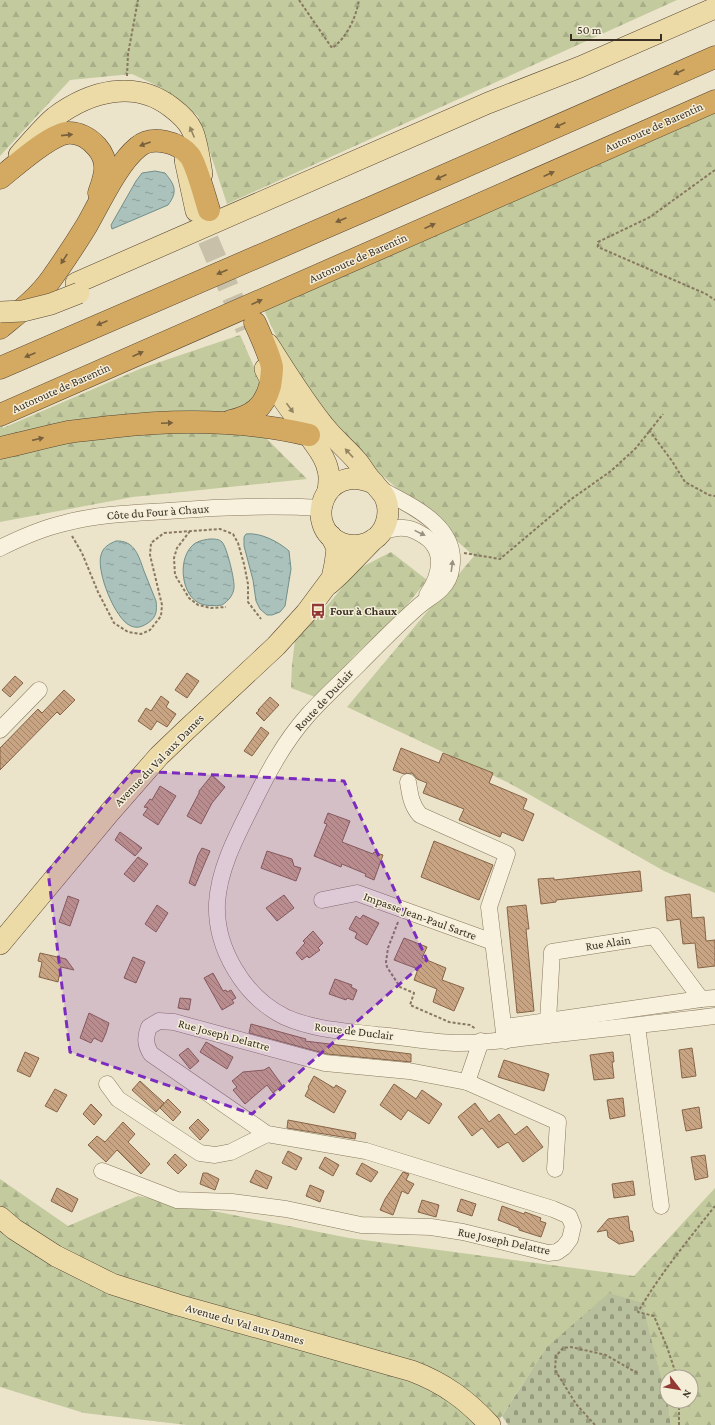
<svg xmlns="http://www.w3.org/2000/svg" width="715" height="1425" font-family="'Crimson Pro',serif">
<defs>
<pattern id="forest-firs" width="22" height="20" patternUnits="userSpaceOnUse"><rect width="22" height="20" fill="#c2ca9e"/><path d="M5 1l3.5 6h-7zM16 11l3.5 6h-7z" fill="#a7ae88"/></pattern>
<pattern id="cemetery-stones" width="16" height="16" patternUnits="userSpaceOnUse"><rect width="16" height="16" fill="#b9c09d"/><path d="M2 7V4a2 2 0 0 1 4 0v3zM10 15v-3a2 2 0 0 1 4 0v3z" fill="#979c80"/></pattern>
<pattern id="water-ripples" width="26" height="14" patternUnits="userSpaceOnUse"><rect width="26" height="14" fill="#aac1bc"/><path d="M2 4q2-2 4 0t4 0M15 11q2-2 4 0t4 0" fill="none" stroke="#8b9d98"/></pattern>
<pattern id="building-back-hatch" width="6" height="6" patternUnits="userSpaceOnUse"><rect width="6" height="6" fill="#c8a483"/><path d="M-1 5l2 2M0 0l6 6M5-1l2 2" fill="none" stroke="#a3866b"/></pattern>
</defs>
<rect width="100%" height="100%" fill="#ece4ca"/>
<g fill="url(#forest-firs)">
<path d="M 0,0 L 677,0 L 227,204 L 198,116 L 160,87 L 132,74 L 70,80 L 0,156 Z"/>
<path d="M 715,110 L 715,893 L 664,871 L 509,783 L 347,707 L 474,556 L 343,441 L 296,379 L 264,310 Z"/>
<path d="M 240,335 L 262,385 L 257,429 L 307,479 L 133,497 L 0,522 L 0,416 L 3,428 L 142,368 Z"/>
<path d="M 391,552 L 427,580 L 403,610 L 354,656 L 318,698 L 291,688 L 292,664 L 295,641 L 332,600 L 356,570 Z"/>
<path d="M 0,1179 L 68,1226 L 138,1196 L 349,1238 L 634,1276 L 715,1188 L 715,1425 L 671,1425 L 669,1409 L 667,1401 L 691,1401 L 691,1377 L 667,1377 L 667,1400 L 662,1382 L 546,1348 L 496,1425 L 187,1425 L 84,1413 L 0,1387 Z"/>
</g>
<path fill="url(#cemetery-stones)" d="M 609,1293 L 642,1303 L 669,1409 L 671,1425 L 508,1425 L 502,1416 L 546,1348 Z"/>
<g fill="url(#water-ripples)" stroke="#718f8a">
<path d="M 155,171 L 165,173 C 175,185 178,192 168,205 L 112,229 L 111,225 L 136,181 L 142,173 Z"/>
<path d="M 246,534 C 260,532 279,542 289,551 L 291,569 L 285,606 L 280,612 L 272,615 L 267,615 L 260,609 L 256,601 L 253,580 L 244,546 L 244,537 Z"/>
<path d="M 210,539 C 215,539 219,539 222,542 C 227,547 235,581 234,588 C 233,596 228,601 222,605 C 215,606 207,606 201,604 C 181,596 178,561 191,547 C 196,541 203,540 210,539 Z"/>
<path d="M 116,541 C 135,540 139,557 144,571 C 148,581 152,591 156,601 C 157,610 157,617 148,623 C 143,626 138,629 131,626 C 115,620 96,571 101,555 C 103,547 109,544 116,541 Z"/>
</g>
<g fill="url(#building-back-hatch)" stroke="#866447">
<path d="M 187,673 L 199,681 L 187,698 L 175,690 Z"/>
<path d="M 15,676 L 23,683 L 10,697 L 2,690 Z"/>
<path d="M 64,690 L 75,700 L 60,715 L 57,712 L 0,770 L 0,748 L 38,709 L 42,713 Z"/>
<path d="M 161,696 L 169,702 L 166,707 L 176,714 L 167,727 L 157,721 L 151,730 L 138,721 L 146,708 L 151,711 Z"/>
<path d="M 270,697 L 279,705 L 264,721 L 256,713 L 259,711 L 258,710 Z"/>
<path d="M 261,727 L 269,733 L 252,756 L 244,751 Z"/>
<path d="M 401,748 L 439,763 L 443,753 L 493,773 L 489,783 L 527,799 L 523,809 L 534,814 L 523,841 L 502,832 L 500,837 L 459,820 L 464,809 L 423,793 L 427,783 L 417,779 L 412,773 L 404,774 L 393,770 Z"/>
<path d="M 212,775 L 225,787 L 212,803 L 201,824 L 187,816 L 199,793 L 199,791 Z"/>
<path d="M 160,786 L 176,796 L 158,825 L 143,815 L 148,808 L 144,807 L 150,799 L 152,800 Z"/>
<path d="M 328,813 L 350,821 L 342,842 L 373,854 L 374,852 L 383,855 L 374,880 L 365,876 L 366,874 L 342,864 L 341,867 L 314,856 L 327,824 L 324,823 Z"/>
<path d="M 120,832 L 142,848 L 135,856 L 115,840 Z"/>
<path d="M 434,841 L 493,865 L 479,900 L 421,877 Z"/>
<path d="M 202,848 L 210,851 L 195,886 L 189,883 L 198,855 Z"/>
<path d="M 267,851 L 292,859 L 294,866 L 301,868 L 296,881 L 261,868 Z"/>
<path d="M 138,857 L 148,864 L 134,882 L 124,874 Z"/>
<path d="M 640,871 L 642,891 L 556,900 L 556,902 L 541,904 L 538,879 L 554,878 L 554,880 Z"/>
<path d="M 690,894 L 692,918 L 704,917 L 706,941 L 715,940 L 715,966 L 698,968 L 695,943 L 683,944 L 680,919 L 667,921 L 665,897 Z"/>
<path d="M 284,895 L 294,908 L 277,921 L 266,908 Z"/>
<path d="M 68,896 L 79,900 L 70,926 L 59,922 Z"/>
<path d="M 157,905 L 168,913 L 156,932 L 145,924 Z"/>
<path d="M 526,905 L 529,929 L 526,929 L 534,1011 L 517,1013 L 507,907 Z"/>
<path d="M 363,915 L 379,923 L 367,945 L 355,938 L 357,933 L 349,929 L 356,916 L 360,919 Z"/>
<path d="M 313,931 L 323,943 L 318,948 L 320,950 L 309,958 L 307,956 L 302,960 L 296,953 L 305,943 L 303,941 Z"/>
<path d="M 404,938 L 427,947 L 422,958 L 446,968 L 442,980 L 464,988 L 454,1011 L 433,1002 L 437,989 L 414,980 L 418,969 L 394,960 Z"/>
<path d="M 40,953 L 66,959 L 74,970 L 61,967 L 58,982 L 39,977 L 42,962 L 38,961 Z"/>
<path d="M 133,957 L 145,962 L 136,983 L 124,978 Z"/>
<path d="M 213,973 L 223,991 L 226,990 L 227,992 L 231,990 L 236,998 L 232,1000 L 234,1003 L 222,1010 L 204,978 Z"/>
<path d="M 335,979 L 352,985 L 351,987 L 357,990 L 353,1000 L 347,998 L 346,1000 L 329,994 Z"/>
<path d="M 180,998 L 191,999 L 189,1010 L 178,1008 Z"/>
<path d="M 89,1013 L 109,1023 L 106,1033 L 102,1042 L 94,1038 L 91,1043 L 80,1038 Z"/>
<path d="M 251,1024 L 306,1039 L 305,1041 L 411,1054 L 411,1062 L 327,1054 L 249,1033 Z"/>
<path d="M 206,1042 L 233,1057 L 227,1069 L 200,1052 Z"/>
<path d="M 188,1048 L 199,1061 L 190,1069 L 179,1055 Z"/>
<path d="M 692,1048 L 696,1076 L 682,1078 L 679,1050 Z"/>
<path d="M 25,1052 L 39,1058 L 30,1077 L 17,1071 Z"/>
<path d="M 613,1052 L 614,1062 L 612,1062 L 614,1078 L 594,1080 L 590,1055 Z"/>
<path d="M 504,1060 L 549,1074 L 544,1091 L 498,1077 Z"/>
<path d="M 269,1067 L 282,1085 L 273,1093 L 267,1085 L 245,1104 L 233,1090 L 237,1087 L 232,1081 L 243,1072 L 264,1070 Z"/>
<path d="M 314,1076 L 334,1088 L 336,1085 L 346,1091 L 334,1113 L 305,1096 L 309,1088 L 308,1087 Z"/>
<path d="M 140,1081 L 164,1103 L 156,1112 L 132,1090 Z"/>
<path d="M 394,1084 L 416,1099 L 422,1090 L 442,1104 L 429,1124 L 408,1110 L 401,1120 L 380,1105 Z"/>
<path d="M 55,1089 L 67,1095 L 57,1112 L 45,1106 Z"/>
<path d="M 623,1098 L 625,1116 L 610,1119 L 607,1100 Z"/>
<path d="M 168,1099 L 181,1112 L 173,1121 L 160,1108 Z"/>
<path d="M 475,1103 L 489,1122 L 499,1114 L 515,1135 L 527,1126 L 543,1147 L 523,1162 L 508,1142 L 498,1148 L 482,1128 L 472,1136 L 458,1117 Z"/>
<path d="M 91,1104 L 102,1115 L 94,1125 L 83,1114 Z"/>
<path d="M 699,1107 L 702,1128 L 686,1131 L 682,1110 Z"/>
<path d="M 198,1119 L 209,1130 L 200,1140 L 189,1128 Z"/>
<path d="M 288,1120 L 356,1133 L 355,1139 L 287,1128 Z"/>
<path d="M 123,1122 L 135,1134 L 128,1142 L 150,1164 L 141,1174 L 117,1150 L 106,1162 L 88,1145 L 97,1136 L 105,1142 Z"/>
<path d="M 288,1151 L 302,1158 L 296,1170 L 282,1163 Z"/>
<path d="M 175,1154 L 187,1165 L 178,1174 L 167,1163 Z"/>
<path d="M 705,1155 L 708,1177 L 695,1180 L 691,1157 Z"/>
<path d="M 325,1157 L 339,1165 L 333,1176 L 319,1168 Z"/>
<path d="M 362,1163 L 378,1172 L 371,1182 L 356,1174 Z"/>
<path d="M 256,1170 L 272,1177 L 267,1189 L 250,1182 Z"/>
<path d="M 403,1172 L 409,1174 L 406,1180 L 414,1184 L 408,1194 L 402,1191 L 393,1215 L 380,1210 L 385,1199 Z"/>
<path d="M 203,1173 L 207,1173 L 219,1179 L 215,1190 L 200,1184 Z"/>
<path d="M 633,1181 L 635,1195 L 614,1198 L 612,1184 Z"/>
<path d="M 310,1185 L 324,1191 L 320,1202 L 306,1196 Z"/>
<path d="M 57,1188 L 78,1199 L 72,1212 L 51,1201 Z"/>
<path d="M 461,1199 L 476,1204 L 472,1216 L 457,1211 Z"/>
<path d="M 422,1200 L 439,1205 L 436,1217 L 418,1212 Z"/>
<path d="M 502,1206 L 524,1214 L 525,1212 L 541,1218 L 540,1221 L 546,1223 L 541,1237 L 519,1230 L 519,1228 L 498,1220 Z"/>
<path d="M 628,1216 L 630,1231 L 632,1231 L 634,1241 L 619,1244 L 608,1237 L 607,1230 L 597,1232 L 608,1219 Z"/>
</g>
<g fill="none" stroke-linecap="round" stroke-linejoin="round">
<path stroke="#c8c0a8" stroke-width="21" stroke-dasharray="21 10" stroke-linecap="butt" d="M 196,211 L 246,329"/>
<g stroke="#88785f" stroke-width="17">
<g id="minor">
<path d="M 380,489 C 411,506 460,526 451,570 C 450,578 447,583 441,589 C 435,595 426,600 419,606 C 398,624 379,644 359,664 C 342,681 324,697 308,715 C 283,743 266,776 250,809 C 235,839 219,870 217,903 C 215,948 244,997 285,1017 C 314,1030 346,1031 377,1035 C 403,1037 429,1042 455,1043 C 486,1044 518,1038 549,1035 C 604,1029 660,1023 715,1016"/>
<path d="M 382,531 C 389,530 397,527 404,528 C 410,528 416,531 421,534 C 447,548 441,575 427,595"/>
<path d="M 0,548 C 20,538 43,528 65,523 C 98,514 133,513 167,511 C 218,507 270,505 321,508"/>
<path d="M 0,730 L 39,690"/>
<path d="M 408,782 C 410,794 411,805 420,815 L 507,854 L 489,907 L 505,1041"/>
<path d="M 322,900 L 357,893 L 493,942"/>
<path d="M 548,1021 L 701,999"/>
<path d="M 637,1026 L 661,1206"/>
<path d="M 504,1027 L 548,1021 L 552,952 L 654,936 L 701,999 L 715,998"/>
<path d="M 481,1041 L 467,1082 L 558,1122 L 555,1169"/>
<path d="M 107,1084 L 118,1099 L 200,1153 L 215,1155 L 231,1152 L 267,1134"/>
<path d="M 102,1171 L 177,1200 L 232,1202 L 286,1209 L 361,1225 L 431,1227 L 463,1232 L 548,1253 L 557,1252 L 564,1247 L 570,1239 L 573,1226 L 569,1216 L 553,1209 L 366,1151 L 267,1134 L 151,1054 C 145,1044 145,1038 149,1027 L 159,1021 L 174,1022 L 325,1063 L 409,1071 L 467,1082"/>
</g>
</g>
<g stroke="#564633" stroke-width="22">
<g id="major">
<path d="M 19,155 C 30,143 43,127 55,117 C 90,91 135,79 171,107 C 179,113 188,121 192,130 C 197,139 200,163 202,174"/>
<path d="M 185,160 L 196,211"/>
<path d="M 76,283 L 488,103 L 580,67 L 715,8"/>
<path d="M 268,344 C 286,372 303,400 324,426 C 334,439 347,449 357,461 C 363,468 367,477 374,483 C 378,489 384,493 386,500 C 391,514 386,532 373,540 C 364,546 352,547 341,543 C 302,527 324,461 373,483"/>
<path d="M 265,369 C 277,395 298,418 314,443 C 320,451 326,460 328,470 C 330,477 329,484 328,491"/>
<path d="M 329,584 L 340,574 L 373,540"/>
<path d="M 0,944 L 110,812 L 159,756 L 184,732 L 276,646 L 306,613 L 332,578 L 335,564 L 337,548 L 331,536"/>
<path d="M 0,1217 L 14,1229 L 56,1256 L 112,1284 L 178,1305 L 412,1371 C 444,1383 467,1400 490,1425"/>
</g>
</g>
<g stroke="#564633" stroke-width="23">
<g id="highway">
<path d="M 0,178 C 14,167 49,135 67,133 C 78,132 89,138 97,147 C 110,162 105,176 99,193"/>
<path d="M 0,328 C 18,313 38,298 52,278 C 64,261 76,243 87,225 C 100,202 118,163 138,147 C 152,135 179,142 190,156 C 197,166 205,198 209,210"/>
<path d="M 0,368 L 377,205 L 715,57"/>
<path d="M 0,415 L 715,101"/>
<path d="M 231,421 C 252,416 264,408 270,386 C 271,380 272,373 272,367 C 270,356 260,334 255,323"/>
<path d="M 0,448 C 23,443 45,437 68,432 C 82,430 96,429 110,427 C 178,419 243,419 309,435"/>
</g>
</g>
<g stroke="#88785f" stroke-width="2" stroke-dasharray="3 2" stroke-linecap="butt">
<path d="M 299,0 L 332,48 C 347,38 356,17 359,0"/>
<path d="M 127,76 L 128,54 L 138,0"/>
<path d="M 715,170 L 650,217 L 598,242 L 598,247 L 706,294 L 715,300"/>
<path d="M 649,430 L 672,461 L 685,482 L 709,495 L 715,496"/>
<path d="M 190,531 L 177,548 L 174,558 L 175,575 L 189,598 L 198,605 L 211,608 L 226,607"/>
<path d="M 72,536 L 82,553 L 98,592 L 114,623 L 128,632 L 141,634 L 150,630 L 161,616 L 162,605 L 150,555 L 151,543 L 164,533 L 220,529 L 233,534 L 238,543 L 244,564 L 248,584 L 248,602 L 261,619"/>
<path d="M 464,553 L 500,559 L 570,500 L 611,471 L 636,448 L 663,414"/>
<path d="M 398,922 L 388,948 L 386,962 L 387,967 L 400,987 L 414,993 L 410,1005 L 449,1022 L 470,1025 L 476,1029"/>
<path d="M 677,1377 L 667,1347 L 654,1316 L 638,1312 C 660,1274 688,1240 715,1206"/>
<path d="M 595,1425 L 576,1404 L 555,1370 L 556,1356 L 563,1348 L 571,1347 L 606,1355 L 639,1374"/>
<path d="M 679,1425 L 679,1401"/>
</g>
<use href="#minor" stroke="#f7f1dd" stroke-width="16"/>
<use href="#major" stroke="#ecdba6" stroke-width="21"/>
<use href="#highway" stroke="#d4aa62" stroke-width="22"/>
<g stroke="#564633" stroke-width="22" stroke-linecap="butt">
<path id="major-bridge" d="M 0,312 L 23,311 L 51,304 L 79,293"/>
</g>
<use href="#major-bridge" stroke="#ecdba6" stroke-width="21"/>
</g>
<defs><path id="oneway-solid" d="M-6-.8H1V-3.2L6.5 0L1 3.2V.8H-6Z"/></defs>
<g fill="#78603c">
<use href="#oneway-solid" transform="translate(679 72) rotate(156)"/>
<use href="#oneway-solid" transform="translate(560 125) rotate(156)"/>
<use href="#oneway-solid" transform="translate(67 135) rotate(-6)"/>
<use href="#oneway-solid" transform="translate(145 144) rotate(160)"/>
<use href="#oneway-solid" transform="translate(549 174) rotate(-24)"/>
<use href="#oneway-solid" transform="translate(441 177) rotate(156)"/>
<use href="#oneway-solid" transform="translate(341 220) rotate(157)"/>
<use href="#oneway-solid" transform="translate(430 226) rotate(-24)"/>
<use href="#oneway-solid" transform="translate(64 259) rotate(123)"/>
<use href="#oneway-solid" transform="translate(222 272) rotate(157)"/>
<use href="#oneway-solid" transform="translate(257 302) rotate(-24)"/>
<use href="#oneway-solid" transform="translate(102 323) rotate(157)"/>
<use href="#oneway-solid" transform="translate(138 354) rotate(-24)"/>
<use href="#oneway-solid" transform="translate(30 355) rotate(157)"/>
<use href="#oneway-solid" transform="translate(167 423) rotate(-2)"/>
<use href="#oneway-solid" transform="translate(38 439) rotate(-13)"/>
</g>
<g fill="#938564">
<use href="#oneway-solid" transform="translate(192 132) rotate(-113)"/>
<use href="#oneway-solid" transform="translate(290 408) rotate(54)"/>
<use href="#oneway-solid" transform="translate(349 453) rotate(-133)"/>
</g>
<g fill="#989080">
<use href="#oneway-solid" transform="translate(420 533) rotate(26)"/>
<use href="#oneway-solid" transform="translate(452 566) rotate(-82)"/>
</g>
<path fill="#7b2cbf" fill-opacity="0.2" stroke="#7b2cbf" stroke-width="3" stroke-dasharray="8 5" stroke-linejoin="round" d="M 133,771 L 344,781 L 427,960 L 252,1114 L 70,1052 L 48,871 Z"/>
<defs>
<g id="bus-bare" transform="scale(1.2)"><path d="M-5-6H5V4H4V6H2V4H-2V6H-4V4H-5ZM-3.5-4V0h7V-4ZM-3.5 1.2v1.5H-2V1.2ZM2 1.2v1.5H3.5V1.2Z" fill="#933933" stroke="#f4eed9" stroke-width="2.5" paint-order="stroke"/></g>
</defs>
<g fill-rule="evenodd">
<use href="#bus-bare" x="318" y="611"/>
</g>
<g text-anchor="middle" stroke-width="3" stroke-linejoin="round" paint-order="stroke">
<g font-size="12" fill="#3a2f22" stroke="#f4eed9">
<text transform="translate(654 127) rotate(-24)" y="4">Autoroute de Barentin</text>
<text transform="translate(358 258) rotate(-24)" y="4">Autoroute de Barentin</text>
<text transform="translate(61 388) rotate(-24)" y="4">Autoroute de Barentin</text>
<text transform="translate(158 512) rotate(-4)" y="4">Côte du Four à Chaux</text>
<text transform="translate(324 700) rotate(-47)" y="4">Route de Duclair</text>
<text transform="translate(159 760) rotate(-46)" y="4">Avenue du Val aux Dames</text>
<text transform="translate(420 916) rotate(20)" y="4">Impasse Jean-Paul Sartre</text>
<text transform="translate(608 943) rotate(-9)" y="4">Rue Alain</text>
<text transform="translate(354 1031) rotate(7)" y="4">Route de Duclair</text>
<text transform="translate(224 1035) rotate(15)" y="4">Rue Joseph Delattre</text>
<text transform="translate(504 1241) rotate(12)" y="4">Rue Joseph Delattre</text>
<text transform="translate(245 1324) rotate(16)" y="4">Avenue du Val aux Dames</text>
</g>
<g font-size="12" font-weight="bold" fill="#3a2f22" stroke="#f4eed9" text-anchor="start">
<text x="330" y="615">Four à Chaux</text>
</g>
</g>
<g transform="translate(679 1389) rotate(121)"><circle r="19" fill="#f4eed9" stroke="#aaa290"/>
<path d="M0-3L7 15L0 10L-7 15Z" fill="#933933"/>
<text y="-6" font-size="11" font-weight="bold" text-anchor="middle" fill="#3a2f22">N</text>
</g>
<path d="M571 34v6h90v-6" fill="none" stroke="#3a2f22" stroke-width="2"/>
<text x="577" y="34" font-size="12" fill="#3a2f22" stroke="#f4eed9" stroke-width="3" paint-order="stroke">50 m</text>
</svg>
